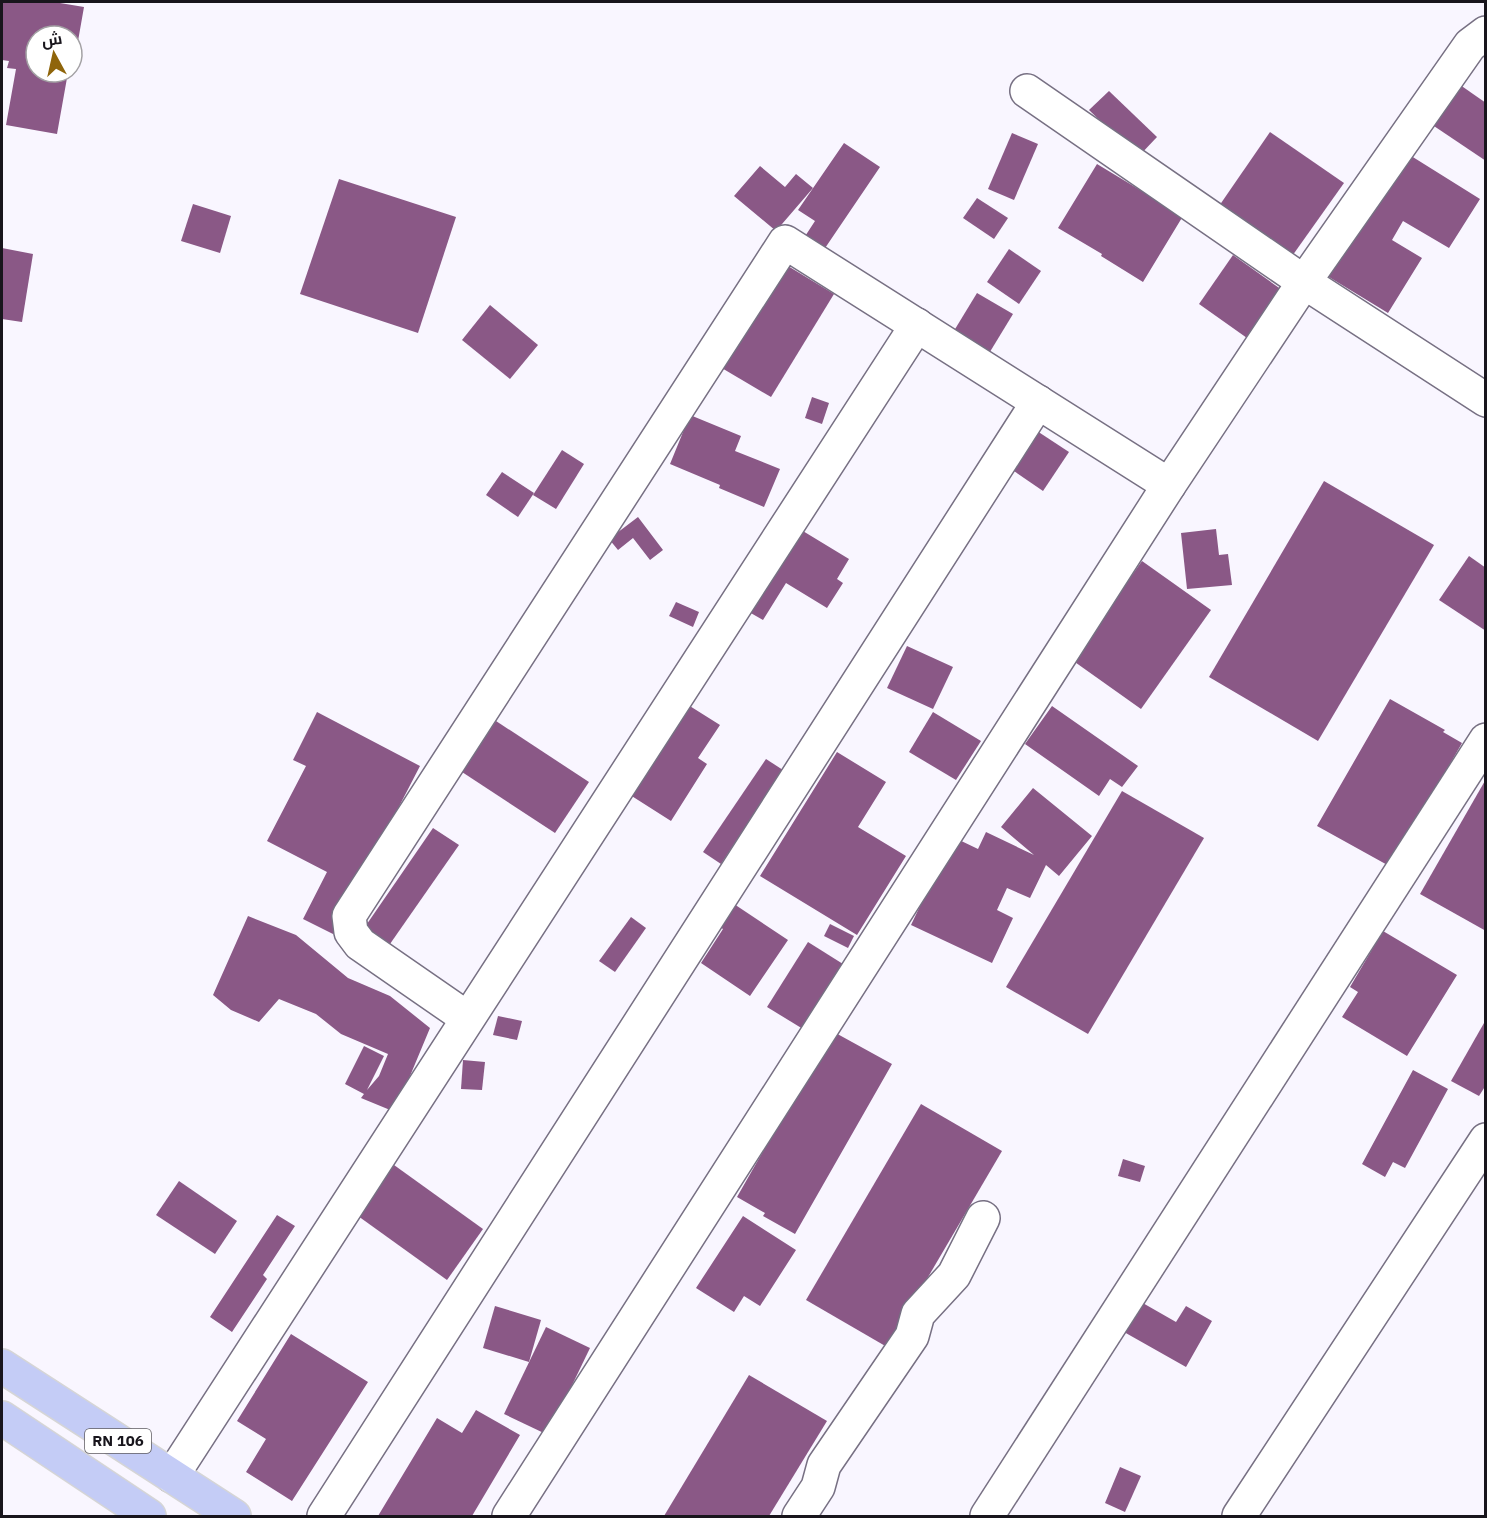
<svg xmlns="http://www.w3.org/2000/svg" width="1487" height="1518" font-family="'IBM Plex Sans',Cairo,sans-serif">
<rect width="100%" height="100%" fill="#f9f6ff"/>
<g fill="#8a5886">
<path d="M 2,2 L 54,2 L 84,7 L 75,58 L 72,57 L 72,36 L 36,36 L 36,72 L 47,72 L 47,74 L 67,78 L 57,134 L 6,125 L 16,69 L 7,68 L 9,61 L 2,60 Z"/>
<path d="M 1453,80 L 1486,103 L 1486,161 L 1425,120 Z"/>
<path d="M 1109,91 L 1157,137 L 1138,157 L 1089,110 Z"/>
<path d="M 1270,132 L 1344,183 L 1290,259 L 1217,209 Z"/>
<path d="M 1012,133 L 1038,144 L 1014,200 L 988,189 Z"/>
<path d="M 844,143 L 880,167 L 819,257 L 800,244 L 815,221 L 798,210 Z"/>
<path d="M 1400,149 L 1480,199 L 1449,248 L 1403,221 L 1392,240 L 1422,258 L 1388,313 L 1324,274 Z"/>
<path d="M 1097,164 L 1183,216 L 1143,282 L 1101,256 L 1102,254 L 1058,228 Z"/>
<path d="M 760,166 L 785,187 L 796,174 L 813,188 L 776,231 L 734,196 Z"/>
<path d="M 339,179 L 456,217 L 418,333 L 300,294 Z"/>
<path d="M 977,198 L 1008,218 L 994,239 L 963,218 Z"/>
<path d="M 193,204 L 231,216 L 220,253 L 181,241 Z"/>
<path d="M 2,248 L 33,254 L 22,322 L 2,319 Z"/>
<path d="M 1009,249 L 1041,271 L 1019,304 L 987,282 Z"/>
<path d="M 1233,255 L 1282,290 L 1247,338 L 1199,304 Z"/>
<path d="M 778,260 L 834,294 L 771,397 L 715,364 Z"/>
<path d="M 977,293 L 1013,314 L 985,360 L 949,339 Z"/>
<path d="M 490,305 L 538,345 L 510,379 L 462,340 Z"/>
<path d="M 812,397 L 829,403 L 822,424 L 805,418 Z"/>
<path d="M 690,415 L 741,436 L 735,451 L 780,469 L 764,507 L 719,488 L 720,485 L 670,464 Z"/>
<path d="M 1037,431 L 1069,452 L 1043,491 L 1011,469 Z"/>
<path d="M 562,450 L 584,464 L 556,509 L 533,495 Z"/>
<path d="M 502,472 L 534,493 L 518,517 L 486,495 Z"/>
<path d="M 1324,481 L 1434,545 L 1318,741 L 1209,677 Z"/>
<path d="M 638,517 L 663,550 L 650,560 L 633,538 L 618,550 L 609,539 Z"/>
<path d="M 793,525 L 849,559 L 837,579 L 843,583 L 827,608 L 786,583 L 763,620 L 742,608 Z"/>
<path d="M 1216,529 L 1219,555 L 1228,554 L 1232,585 L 1187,589 L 1181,533 Z"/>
<path d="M 1469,556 L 1486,568 L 1486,631 L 1439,600 Z"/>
<path d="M 1142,561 L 1211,610 L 1141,709 L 1072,660 Z"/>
<path d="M 676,602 L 699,612 L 693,627 L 669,616 Z"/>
<path d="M 907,646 L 953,667 L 933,709 L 887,688 Z"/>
<path d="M 1390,699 L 1445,730 L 1443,732 L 1462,743 L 1391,867 L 1317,826 Z"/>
<path d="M 685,703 L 720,725 L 698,758 L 707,764 L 671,821 L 627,793 Z"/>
<path d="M 1052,706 L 1138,766 L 1122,787 L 1110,779 L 1099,796 L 1025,744 Z"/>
<path d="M 317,712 L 420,766 L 333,934 L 303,919 L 327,872 L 267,841 L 306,766 L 293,760 Z"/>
<path d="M 933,712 L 981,741 L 956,780 L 909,752 Z"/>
<path d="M 496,721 L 589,782 L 555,833 L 462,772 Z"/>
<path d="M 837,752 L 886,782 L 858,827 L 906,856 L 857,935 L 760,876 Z"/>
<path d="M 766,759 L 783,770 L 721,864 L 703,852 Z"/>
<path d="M 1486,779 L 1486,931 L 1420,894 Z"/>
<path d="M 1033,788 L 1092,836 L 1059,876 L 1046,865 L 1030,898 L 1007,888 L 997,910 L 1013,918 L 992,963 L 911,925 L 953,837 L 978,849 L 986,832 L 1034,855 L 1001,827 Z"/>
<path d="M 1122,791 L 1204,838 L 1088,1034 L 1006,987 Z"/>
<path d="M 433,828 L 459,845 L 383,954 L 358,937 Z"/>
<path d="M 731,902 L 788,940 L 750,996 L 701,963 L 723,929 L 716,924 Z"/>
<path d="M 248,916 L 296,935 L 348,978 L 390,996 L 430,1028 L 395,1112 L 361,1098 L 364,1094 L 345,1084 L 364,1046 L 384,1056 L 367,1090 L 379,1076 L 388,1054 L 341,1034 L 316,1014 L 279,999 L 259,1022 L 231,1010 L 213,995 Z"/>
<path d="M 631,917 L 646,928 L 615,972 L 599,961 Z"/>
<path d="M 830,924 L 854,936 L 848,948 L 824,936 Z"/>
<path d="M 1383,931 L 1457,975 L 1407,1056 L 1342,1017 L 1358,992 L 1350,987 Z"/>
<path d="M 808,942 L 843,964 L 803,1029 L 767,1007 Z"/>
<path d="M 498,1016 L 522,1021 L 517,1040 L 493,1035 Z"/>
<path d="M 1484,1023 L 1486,1024 L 1486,1085 L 1479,1096 L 1451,1081 Z"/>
<path d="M 832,1031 L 892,1064 L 795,1234 L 763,1216 L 765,1213 L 737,1197 Z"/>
<path d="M 463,1060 L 485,1062 L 482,1090 L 461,1089 Z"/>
<path d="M 1413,1070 L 1448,1089 L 1405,1168 L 1393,1162 L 1385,1177 L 1362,1164 Z"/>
<path d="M 921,1104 L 1002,1151 L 887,1347 L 806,1300 Z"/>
<path d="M 1123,1159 L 1145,1166 L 1140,1182 L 1118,1176 Z"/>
<path d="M 394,1165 L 483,1229 L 447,1280 L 358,1216 Z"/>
<path d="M 179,1181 L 237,1221 L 215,1254 L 156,1215 Z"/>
<path d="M 277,1215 L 295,1226 L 263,1275 L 267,1279 L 232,1332 L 210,1317 Z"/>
<path d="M 743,1216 L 796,1250 L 760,1306 L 744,1296 L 734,1312 L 696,1288 Z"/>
<path d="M 1141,1302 L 1176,1322 L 1186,1306 L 1212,1321 L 1186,1367 L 1124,1332 Z"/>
<path d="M 495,1306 L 541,1320 L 529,1362 L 483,1348 Z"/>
<path d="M 546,1327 L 590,1348 L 548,1435 L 504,1414 Z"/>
<path d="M 291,1334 L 368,1382 L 292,1501 L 246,1472 L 266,1439 L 237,1421 Z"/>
<path d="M 749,1375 L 827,1421 L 769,1516 L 664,1516 Z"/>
<path d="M 476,1410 L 520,1435 L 472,1516 L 378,1516 L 437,1418 L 462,1433 Z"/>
<path d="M 1120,1467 L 1141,1476 L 1125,1512 L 1105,1503 Z"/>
</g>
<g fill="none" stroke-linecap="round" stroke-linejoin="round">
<g stroke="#777083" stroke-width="36">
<g id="street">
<path d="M 1027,91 L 1304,282 L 1486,400"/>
<path d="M 467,1018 L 360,944 L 351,932 L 349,916 L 785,242 L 1169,485"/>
<path d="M 172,1476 L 917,325"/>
<path d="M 324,1516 L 1038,402"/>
<path d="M 509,1516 L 1169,485 L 1304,282 L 1470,45 L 1486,33"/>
<path d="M 799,1516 L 818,1487 L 824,1465 L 912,1336 L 918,1314 L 954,1275 L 983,1218"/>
<path d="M 987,1516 L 1486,740"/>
<path d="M 1239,1516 L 1486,1140"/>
</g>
</g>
<g stroke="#d5d5d6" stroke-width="36">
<g id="primary">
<path d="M 2,1366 L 234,1516"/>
<path d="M 2,1418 L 149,1516"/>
</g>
</g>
<use href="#street" stroke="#fff" stroke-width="33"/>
<use href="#primary" stroke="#c4ccf6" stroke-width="33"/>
</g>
<g text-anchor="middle" stroke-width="5" stroke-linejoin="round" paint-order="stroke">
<rect fill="#fff" stroke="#5d5b60" stroke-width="1.5" x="85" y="1429" width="66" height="24" rx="4.5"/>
<g font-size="15" font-weight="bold" fill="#18151c">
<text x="118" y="1446">RN 106</text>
</g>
</g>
<rect width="1487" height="1518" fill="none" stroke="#18151c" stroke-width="6"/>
<g transform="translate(54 54) rotate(352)"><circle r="28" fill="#ffffff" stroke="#a3a1a4" stroke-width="1.5"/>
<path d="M0-4.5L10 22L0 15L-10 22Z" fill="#8f650b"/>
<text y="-9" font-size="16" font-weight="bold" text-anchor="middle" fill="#18151c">ش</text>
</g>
</svg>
